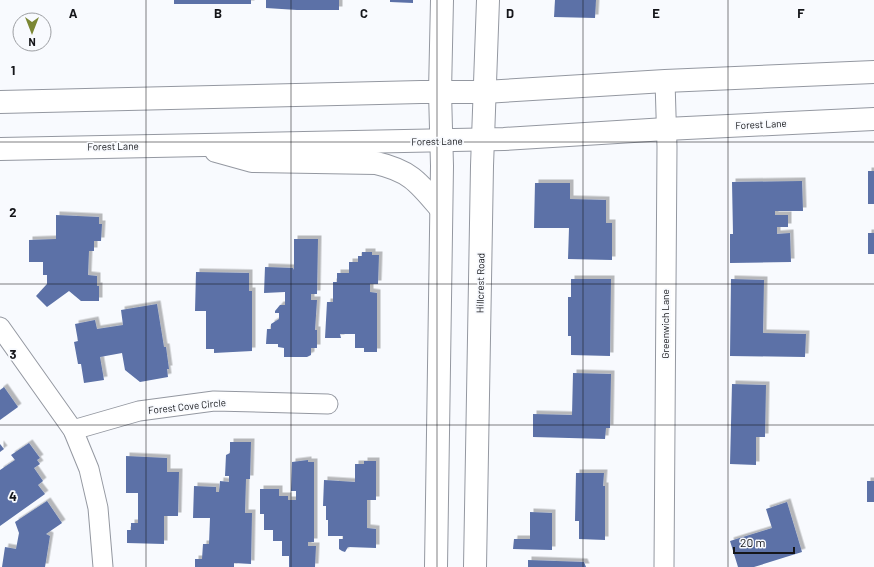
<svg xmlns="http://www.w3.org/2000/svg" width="874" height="567" font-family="Barlow,sans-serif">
<defs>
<filter id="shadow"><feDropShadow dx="3.5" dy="-3.5" stdDeviation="0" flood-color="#0004"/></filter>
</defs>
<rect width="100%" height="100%" fill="#f8fafe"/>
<g fill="#5b71a7" filter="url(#shadow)">
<rect x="174" y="0" width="77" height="4"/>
<path d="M 266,0 L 339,0 L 339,10 L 297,10 L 266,8 Z"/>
<path d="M 390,0 L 413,0 L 413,3 L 390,2 Z"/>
<path d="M 555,0 L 596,0 L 595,18 L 554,17 Z"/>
<rect x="868" y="171" width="6" height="33"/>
<path d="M 802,181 L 803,211 L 775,211 L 775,215 L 788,215 L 788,227 L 777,227 L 777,234 L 790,233 L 791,262 L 730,263 L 730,234 L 733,234 L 732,182 Z"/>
<path d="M 535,183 L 570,183 L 570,199 L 606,200 L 606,223 L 612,223 L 612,260 L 568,259 L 569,228 L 534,228 Z"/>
<path d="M 56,215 L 99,217 L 99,224 L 102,224 L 101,241 L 94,241 L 94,251 L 89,251 L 88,275 L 97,276 L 97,286 L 99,286 L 99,301 L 81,301 L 69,291 L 47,307 L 36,296 L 47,284 L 47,275 L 43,275 L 43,262 L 29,262 L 29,240 L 56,239 Z"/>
<rect x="868" y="233" width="6" height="21"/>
<path d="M 294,239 L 318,239 L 317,294 L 311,294 L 311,300 L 317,300 L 315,330 L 317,330 L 317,348 L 311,348 L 311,355 L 307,357 L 284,357 L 284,348 L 278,347 L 278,344 L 266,344 L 267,329 L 271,329 L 271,324 L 279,319 L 279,313 L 275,313 L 275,311 L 280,305 L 285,305 L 285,292 L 264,293 L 265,267 L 293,268 L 294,270 Z"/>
<path d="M 362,252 L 372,252 L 372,255 L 379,255 L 378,284 L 370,284 L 370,292 L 377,293 L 377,352 L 364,352 L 364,348 L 355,348 L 355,334 L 340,334 L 341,338 L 325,338 L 327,302 L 333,302 L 333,282 L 337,282 L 337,273 L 349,273 L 349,262 L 358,262 L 358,256 L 362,256 Z"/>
<path d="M 196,272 L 249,273 L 249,291 L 252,291 L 252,351 L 214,353 L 214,349 L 206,349 L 206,311 L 195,311 Z"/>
<path d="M 571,279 L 611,279 L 610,356 L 571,355 L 571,336 L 568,336 L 568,297 L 571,297 Z"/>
<path d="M 731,279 L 764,280 L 763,333 L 806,334 L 805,357 L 730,356 Z"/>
<path d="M 157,304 L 164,347 L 166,347 L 169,369 L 167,369 L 168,377 L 140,382 L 125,370 L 122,353 L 100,357 L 104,380 L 84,383 L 81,364 L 78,364 L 74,342 L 78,341 L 75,324 L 95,320 L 97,329 L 123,325 L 121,310 Z"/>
<path d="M 573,373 L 611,374 L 610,428 L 606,428 L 605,439 L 533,437 L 533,414 L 572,415 Z"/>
<path d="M 732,384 L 766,385 L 765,437 L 756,437 L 756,465 L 730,464 Z"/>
<path d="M 4,387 L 18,407 L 0,420 L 0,390 Z"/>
<path d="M 230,442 L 251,442 L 250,479 L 246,479 L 245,513 L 252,513 L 251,564 L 234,563 L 234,567 L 195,567 L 195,559 L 202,559 L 203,544 L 209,544 L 210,518 L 193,518 L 194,486 L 216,487 L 216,492 L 219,492 L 220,481 L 229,482 L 229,476 L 225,476 L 226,455 L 230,453 Z"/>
<path d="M 29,443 L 40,458 L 37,460 L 40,464 L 34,468 L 43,481 L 38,485 L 45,494 L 0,526 L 0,470 L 15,460 L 11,455 Z"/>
<path d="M 0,444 L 4,449 L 0,452 Z"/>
<path d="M 126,456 L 167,458 L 167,472 L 179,472 L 178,516 L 164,516 L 164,544 L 127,543 L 127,530 L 131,530 L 131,523 L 138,523 L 138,493 L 126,493 Z"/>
<path d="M 308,460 L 308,462 L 314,462 L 314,542 L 308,542 L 308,546 L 316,546 L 315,567 L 289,567 L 289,556 L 282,556 L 282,541 L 273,541 L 273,530 L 264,530 L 264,514 L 260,514 L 260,489 L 279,489 L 279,496 L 288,496 L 288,500 L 296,500 L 296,491 L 291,491 L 292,462 Z"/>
<path d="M 364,461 L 376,461 L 376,500 L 367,500 L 367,528 L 376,529 L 376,548 L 348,547 L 345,552 L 342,551 L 339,549 L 339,539 L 343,539 L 343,536 L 328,536 L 328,520 L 326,520 L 326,506 L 323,506 L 324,480 L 355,482 L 355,464 L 364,464 Z"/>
<path d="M 576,473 L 604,473 L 603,486 L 605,486 L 605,540 L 579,539 L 579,521 L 575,521 Z"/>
<rect x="867" y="481" width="7" height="21"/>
<path d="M 47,501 L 62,523 L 46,534 L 50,536 L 45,567 L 2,567 L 5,547 L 16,549 L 19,533 L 15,522 Z"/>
<path d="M 787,502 L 802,552 L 754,567 L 738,567 L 730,541 L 772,528 L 766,509 Z"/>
<path d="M 530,512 L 552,513 L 552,550 L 513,549 L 514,539 L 530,539 Z"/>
<path d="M 528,560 L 584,562 L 586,567 L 528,567 Z"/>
</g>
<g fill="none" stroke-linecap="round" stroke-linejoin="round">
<g stroke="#9498a1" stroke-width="21">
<g id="minor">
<path d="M 0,327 L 73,430 L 89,469 L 98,508 L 103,567"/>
<path d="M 73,430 L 139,411 L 214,401 L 328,404"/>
<path d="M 664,567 L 667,147 L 665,81"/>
</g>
</g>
<g stroke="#9498a1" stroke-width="24">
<g id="secondary">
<path d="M 0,102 L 421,92 L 484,92 L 665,81 L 874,72"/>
<path d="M 0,149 L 504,139 L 666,129 L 874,119"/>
<path d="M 216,151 L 252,161 L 376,163 C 411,171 419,183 441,209"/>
<path d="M 436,567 L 442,166 L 440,92 L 442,0"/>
<path d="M 475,567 L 482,166 L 488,0"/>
</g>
</g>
<use href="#minor" stroke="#fff" stroke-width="19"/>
<use href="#secondary" stroke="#fff" stroke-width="22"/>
</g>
<path fill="none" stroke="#15161a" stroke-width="1" stroke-opacity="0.55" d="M 146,0 L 146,567M 291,0 L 291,567M 437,0 L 437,567M 583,0 L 583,567M 728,0 L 728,567M 0,142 L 874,142M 0,284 L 874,284M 0,425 L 874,425"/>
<g text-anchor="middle" stroke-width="3.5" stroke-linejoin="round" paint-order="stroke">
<g font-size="10" fill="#15161a" stroke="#f8fafe">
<text transform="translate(761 124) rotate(-3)" y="4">Forest Lane</text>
<text transform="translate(437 141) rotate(-1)" y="4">Forest Lane</text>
<text transform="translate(113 146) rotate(-1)" y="4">Forest Lane</text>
<text transform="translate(480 283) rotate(-89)" y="4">Hillcrest Road</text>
<text transform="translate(665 324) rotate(-90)" y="4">Greenwich Lane</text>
<text transform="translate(187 406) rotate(-6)" y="4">Forest Cove Circle</text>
</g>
</g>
<g font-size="13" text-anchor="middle" font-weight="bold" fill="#15161a" stroke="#f8fafe" stroke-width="3.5" stroke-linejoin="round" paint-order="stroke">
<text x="73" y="18">A</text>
<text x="218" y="18">B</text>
<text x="364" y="18">C</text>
<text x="510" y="18">D</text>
<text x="656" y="18">E</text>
<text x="801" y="18">F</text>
<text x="13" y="75">1</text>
<text x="13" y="217">2</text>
<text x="13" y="359">3</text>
<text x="13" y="501">4</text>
</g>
<g transform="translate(32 32) rotate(180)"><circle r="19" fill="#f8fafe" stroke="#9d9fa3"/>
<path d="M0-3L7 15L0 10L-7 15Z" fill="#7b8734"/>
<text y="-6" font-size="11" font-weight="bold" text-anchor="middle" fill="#15161a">N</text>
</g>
<path d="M734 547v6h60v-6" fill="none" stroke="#15161a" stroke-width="2"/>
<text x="740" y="547" font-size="12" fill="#15161a" stroke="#f8fafe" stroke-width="3" paint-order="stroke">20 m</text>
</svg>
